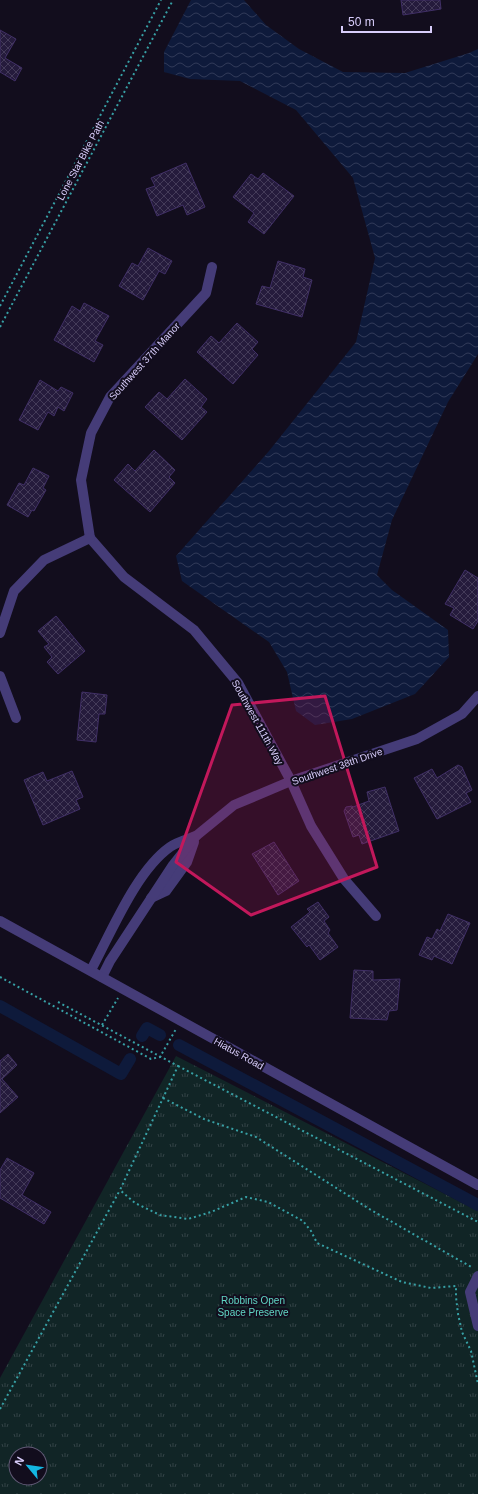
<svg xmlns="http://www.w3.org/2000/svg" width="478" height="1494" font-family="Arial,sans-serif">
<defs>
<pattern id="park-tufts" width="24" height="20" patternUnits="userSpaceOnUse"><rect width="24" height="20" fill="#112526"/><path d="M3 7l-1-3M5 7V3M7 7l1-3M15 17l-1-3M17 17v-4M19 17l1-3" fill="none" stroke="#334346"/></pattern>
<pattern id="water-waves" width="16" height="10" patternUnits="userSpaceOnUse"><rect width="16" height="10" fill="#0e1a3b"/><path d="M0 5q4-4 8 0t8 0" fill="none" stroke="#303a58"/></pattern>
<pattern id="building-cross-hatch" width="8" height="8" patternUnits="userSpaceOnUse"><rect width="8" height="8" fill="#251b3c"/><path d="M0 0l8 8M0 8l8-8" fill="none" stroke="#443b59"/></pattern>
</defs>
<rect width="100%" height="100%" fill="#120d1d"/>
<path fill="url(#park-tufts)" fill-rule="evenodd" d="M 176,1056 L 478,1211 L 478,1494 L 0,1494 L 0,1378 ZM 16,1454 L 40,1454 L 40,1478 L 16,1478 Z"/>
<path fill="url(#water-waves)" d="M 191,0 L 244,0 L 266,25 L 299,49 L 343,72 L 405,73 L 469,53 L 478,49 L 478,354 L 448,402 L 392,520 L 377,575 L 392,590 L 448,630 L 449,657 L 415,694 L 352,719 L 315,725 L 296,711 L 287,672 L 269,642 L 182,581 L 176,556 L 269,451 L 356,342 L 375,258 L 353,178 L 296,110 L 240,81 L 190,79 L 164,72 L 164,52 Z"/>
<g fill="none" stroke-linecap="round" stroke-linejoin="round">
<g stroke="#0e1a3b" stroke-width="12">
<path d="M 0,1006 L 121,1074 L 130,1059"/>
<path d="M 142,1036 L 147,1028 L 160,1035"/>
<path d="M 179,1045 L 478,1205"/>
</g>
</g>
<g fill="url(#building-cross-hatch)" stroke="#402f66">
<path d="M 401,0 L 440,0 L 441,9 L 403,15 Z"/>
<path d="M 0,30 L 16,39 L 5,58 L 22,68 L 15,81 L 0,72 Z"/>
<path d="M 186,163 L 205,207 L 187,215 L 183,205 L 157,216 L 146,189 L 155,186 L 151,178 Z"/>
<path d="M 263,173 L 294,196 L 264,234 L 248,222 L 254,213 L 233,197 L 251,174 L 258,179 Z"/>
<path d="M 148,248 L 172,261 L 165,274 L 159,271 L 143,300 L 119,286 L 132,263 L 138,266 Z"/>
<path d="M 278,261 L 305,269 L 303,277 L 312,280 L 302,317 L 256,304 L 262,286 L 270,288 Z"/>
<path d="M 84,303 L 109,316 L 95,341 L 103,345 L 94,362 L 54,340 L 72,306 L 80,311 Z"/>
<path d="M 237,323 L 258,342 L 252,349 L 258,355 L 233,384 L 197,352 L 211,336 L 219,343 Z"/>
<path d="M 185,379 L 207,399 L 201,407 L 207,412 L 182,440 L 145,407 L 159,392 L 167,399 Z"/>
<path d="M 40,380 L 58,391 L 61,387 L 73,393 L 64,411 L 58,407 L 54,416 L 48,412 L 38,430 L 19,420 Z"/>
<path d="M 154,450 L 175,470 L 169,477 L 175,483 L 150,512 L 114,480 L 128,464 L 135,471 Z"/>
<path d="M 33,468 L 49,476 L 43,488 L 46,490 L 34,511 L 32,510 L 28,517 L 7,505 L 19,483 L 24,485 Z"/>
<path d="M 465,570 L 478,578 L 478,621 L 473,629 L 450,615 L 454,608 L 445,604 Z"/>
<path d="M 56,616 L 85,651 L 58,674 L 47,662 L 52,657 L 44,647 L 49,644 L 38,631 Z"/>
<path d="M 82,692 L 107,695 L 105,714 L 99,714 L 96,742 L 77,740 Z"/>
<path d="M 458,765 L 462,767 L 472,790 L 466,793 L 471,802 L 437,819 L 414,778 L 432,769 L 437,778 Z"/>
<path d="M 72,771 L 83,797 L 76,800 L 80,809 L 43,825 L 24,780 L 43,772 L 47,781 Z"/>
<path d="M 385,787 L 399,831 L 362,844 L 359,835 L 353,837 L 344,811 L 346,807 L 352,806 L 353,807 L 369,801 L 367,792 Z"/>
<path d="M 274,842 L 299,881 L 278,895 L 252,854 Z"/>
<path d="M 318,902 L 329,917 L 324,921 L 330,930 L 328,933 L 338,947 L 320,960 L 309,945 L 307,947 L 291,927 L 310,912 L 307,909 Z"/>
<path d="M 448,914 L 470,923 L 452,964 L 434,956 L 432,960 L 419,955 L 427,937 L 432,939 L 437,929 L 440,931 Z"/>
<path d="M 354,970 L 373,971 L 373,980 L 400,979 L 397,1010 L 389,1011 L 387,1020 L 350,1018 Z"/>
<path d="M 8,1054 L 17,1065 L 2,1079 L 18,1097 L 0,1113 L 0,1061 Z"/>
<path d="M 7,1158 L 34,1173 L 22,1195 L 51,1212 L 44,1224 L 0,1198 L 0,1170 Z"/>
</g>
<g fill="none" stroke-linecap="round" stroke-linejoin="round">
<g stroke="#37a0a5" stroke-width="2" stroke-dasharray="2 3" stroke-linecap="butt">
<path d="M 0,306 L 161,0"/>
<path d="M 0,327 L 173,0"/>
<path d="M 0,977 L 151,1059 L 160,1057 L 176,1029"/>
<path d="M 58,1002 L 178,1066 L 120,1190 L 135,1203 L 160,1215 L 188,1219 L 211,1212 L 246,1197 L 268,1202 L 303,1221 L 311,1231 L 317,1243 L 402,1282 L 431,1288 L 456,1286 L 456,1297 L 458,1314 L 462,1332 L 471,1351 L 478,1384"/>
<path d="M 102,1025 L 118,998"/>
<path d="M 178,1066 L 478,1222"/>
<path d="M 163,1098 L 204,1119 L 256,1137 L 371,1210 L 473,1268"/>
<path d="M 0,1409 L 120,1190"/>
</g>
<g stroke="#453c78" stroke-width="10">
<path d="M 90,538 L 124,577 L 194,630 L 238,683 L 291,781 L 311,826 L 344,879 L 376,916"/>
<path d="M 90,538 L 81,480 L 91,433 L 110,397 L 206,293 L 212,267"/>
<path d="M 0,633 L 14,591 L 44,560 L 90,538"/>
<path d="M 0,676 L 16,718"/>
<path d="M 151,898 L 166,891 L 187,862 L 194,842"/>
<path d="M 91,970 C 111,933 136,871 170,847 C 177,842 188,839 196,836"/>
<path d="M 102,977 L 110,961 L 173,865 L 196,836 L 234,805 L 291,781 L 417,739 L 462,714 L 478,696"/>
<path d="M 478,1276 L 470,1292 L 478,1326"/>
</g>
<path stroke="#453c78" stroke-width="10" d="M 0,921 L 478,1185"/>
</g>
<path fill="#c2185b" fill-opacity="0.2" stroke="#c2185b" stroke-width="3" stroke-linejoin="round" d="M 325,696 L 377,867 L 251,915 L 176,862 L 232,705 Z"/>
<g text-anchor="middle" stroke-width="4" stroke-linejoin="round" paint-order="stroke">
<g font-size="10" fill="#d8cdfb" stroke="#120d1d">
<text transform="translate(80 160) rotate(-62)" y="4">Lone Star Bike Path</text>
<text transform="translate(144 361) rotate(-48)" y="4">Southwest 37th Manor</text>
<text transform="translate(258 722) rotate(61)" y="4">Southwest 111th Way</text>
<text transform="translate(337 766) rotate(-19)" y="4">Southwest 38th Drive</text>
<text transform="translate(239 1053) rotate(29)" y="4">Hiatus Road</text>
</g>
<g font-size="10" fill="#60d4c3" stroke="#120d1d">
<text x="253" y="1304">Robbins Open<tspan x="253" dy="12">Space Preserve</tspan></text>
</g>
</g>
<g transform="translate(28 1466) rotate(299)"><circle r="19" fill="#120d1d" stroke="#615a76"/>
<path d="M0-3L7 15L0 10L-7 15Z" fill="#13b7e2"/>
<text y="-6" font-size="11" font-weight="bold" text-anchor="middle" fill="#d8cdfb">N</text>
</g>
<path d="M342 26v6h89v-6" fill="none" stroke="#d8cdfb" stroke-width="2"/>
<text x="348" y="26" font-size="12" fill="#d8cdfb" stroke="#120d1d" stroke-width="3" paint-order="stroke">50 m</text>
</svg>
